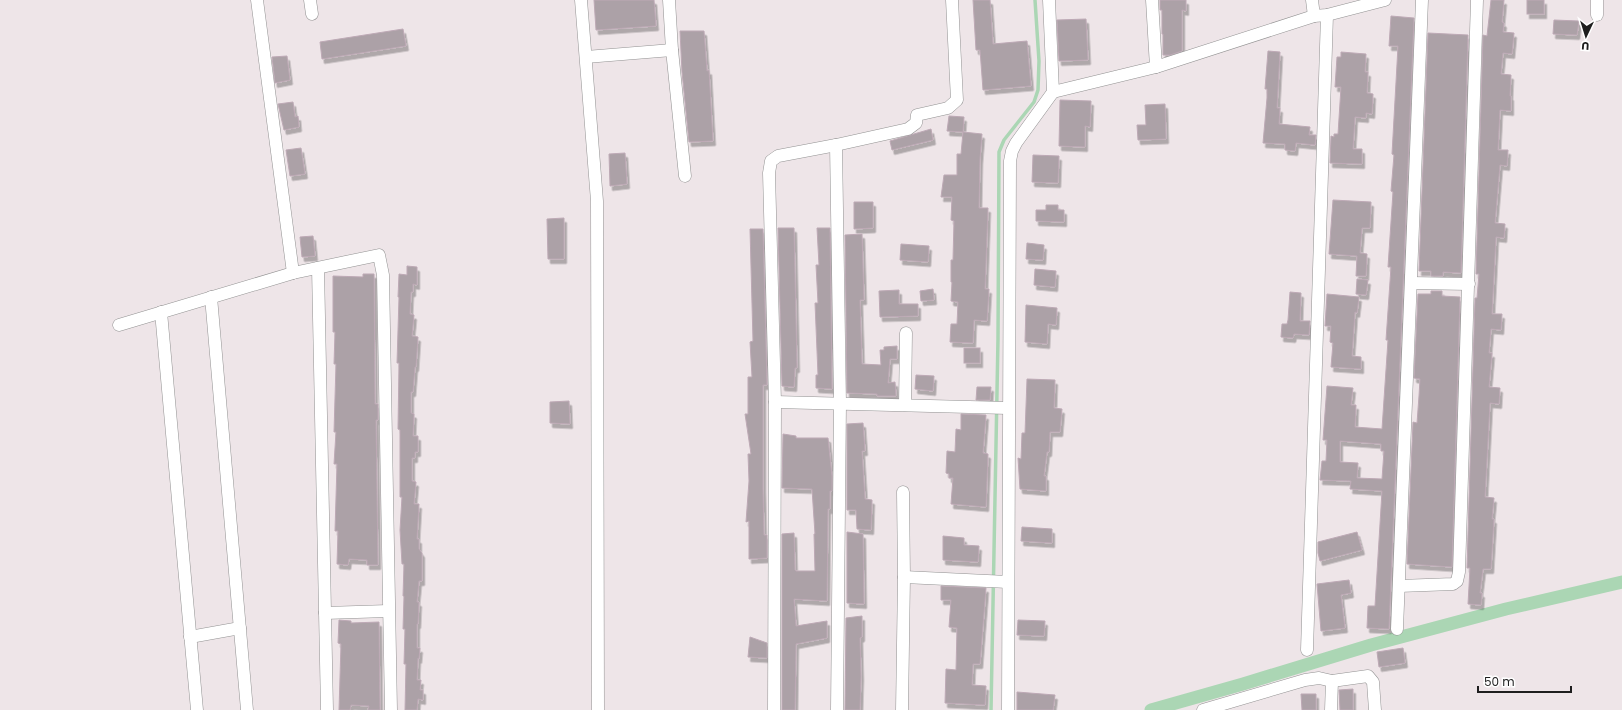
<svg xmlns="http://www.w3.org/2000/svg" width="1622" height="710" font-family="Poppins,sans-serif">
<defs>
<filter id="shadow"><feDropShadow dx="2.5" dy="4.5" stdDeviation="0" flood-color="#0004"/></filter>
</defs>
<rect width="100%" height="100%" fill="#eee5e8"/>
<g fill="none" stroke-linecap="round" stroke-linejoin="round">
<path stroke="#abd6b4" stroke-width="3.5" d="M 991,710 L 998,339 L 999,152 L 1004,140 L 1034,102 L 1038,90 L 1039,61 L 1035,0"/>
<path stroke="#abd6b4" stroke-width="13" d="M 1151,710 L 1243,684 L 1371,645 L 1506,609 L 1622,582"/>
</g>
<g fill="#aca1a7" stroke="#bda9b5" fill-rule="evenodd" filter="url(#shadow)">
<path d="M 594,0 L 654,0 L 656,26 L 596,30 Z"/>
<path d="M 973,0 L 990,0 L 993,44 L 1027,41 L 1031,86 L 983,90 L 980,50 L 976,50 Z"/>
<path d="M 1160,0 L 1186,0 L 1186,11 L 1182,10 L 1182,51 L 1170,55 L 1163,55 L 1163,34 L 1162,34 L 1162,10 L 1160,10 Z"/>
<path d="M 1491,0 L 1504,0 L 1502,22 L 1504,23 L 1503,32 L 1514,33 L 1512,54 L 1503,53 L 1501,74 L 1511,75 L 1510,96 L 1511,96 L 1511,111 L 1500,110 L 1498,150 L 1508,150 L 1507,166 L 1500,165 L 1495,223 L 1505,224 L 1504,238 L 1496,237 L 1492,314 L 1502,314 L 1501,330 L 1491,329 L 1489,353 L 1492,353 L 1489,387 L 1500,388 L 1499,404 L 1490,403 L 1485,497 L 1494,498 L 1492,519 L 1494,519 L 1491,569 L 1483,569 L 1480,593 L 1482,593 L 1481,605 L 1468,604 L 1470,568 L 1467,568 L 1475,298 L 1477,298 L 1479,274 L 1476,274 L 1483,35 L 1487,36 Z"/>
<rect x="1527" y="0" width="17" height="14"/>
<path d="M 1391,16 L 1414,18 L 1389,629 L 1367,628 L 1368,606 L 1375,606 L 1382,491 L 1350,489 L 1351,481 L 1320,480 L 1322,461 L 1326,461 L 1327,440 L 1323,440 L 1327,386 L 1353,388 L 1351,405 L 1356,405 L 1355,427 L 1382,429 L 1388,340 L 1386,340 L 1391,267 L 1388,267 L 1393,192 L 1391,191 L 1394,155 L 1392,154 L 1398,46 L 1389,46 ZM 1340,441 L 1381,444 L 1381,451 L 1384,451 L 1382,479 L 1357,478 L 1358,463 L 1340,462 Z"/>
<path d="M 1086,19 L 1088,60 L 1059,61 L 1057,20 Z"/>
<path d="M 1554,20 L 1579,21 L 1577,35 L 1553,34 Z"/>
<path d="M 403,29 L 406,46 L 322,59 L 320,42 Z"/>
<path d="M 680,31 L 704,31 L 707,71 L 709,70 L 713,141 L 689,142 L 682,72 Z"/>
<path d="M 1428,33 L 1468,35 L 1461,273 L 1443,272 L 1443,276 L 1431,276 L 1431,271 L 1419,271 Z"/>
<path d="M 1268,51 L 1280,52 L 1277,108 L 1280,108 L 1279,124 L 1310,127 L 1309,135 L 1316,135 L 1315,145 L 1296,143 L 1295,151 L 1285,150 L 1285,144 L 1263,143 L 1267,98 L 1267,89 L 1265,89 Z"/>
<path d="M 1341,52 L 1366,54 L 1365,72 L 1368,72 L 1367,93 L 1373,94 L 1372,114 L 1366,113 L 1366,118 L 1355,117 L 1353,149 L 1362,149 L 1362,164 L 1330,163 L 1331,136 L 1334,137 L 1334,134 L 1338,134 L 1341,87 L 1335,87 L 1337,57 L 1341,57 Z"/>
<path d="M 287,56 L 290,80 L 275,83 L 272,57 Z"/>
<path d="M 1060,100 L 1091,101 L 1090,127 L 1085,126 L 1085,147 L 1059,146 Z"/>
<path d="M 293,102 L 295,117 L 298,116 L 299,127 L 284,130 L 278,104 Z"/>
<path d="M 1165,104 L 1166,139 L 1138,140 L 1137,125 L 1146,125 L 1145,105 Z"/>
<path d="M 949,116 L 964,117 L 963,132 L 947,131 Z"/>
<path d="M 931,129 L 933,140 L 892,150 L 890,141 Z"/>
<path d="M 963,132 L 982,134 L 980,159 L 979,208 L 988,208 L 985,289 L 989,289 L 987,321 L 974,320 L 973,343 L 950,342 L 951,324 L 957,324 L 958,302 L 951,301 L 952,282 L 951,282 L 951,260 L 953,260 L 954,221 L 951,220 L 952,197 L 941,197 L 944,175 L 957,175 L 957,154 L 961,154 Z"/>
<path d="M 301,148 L 305,174 L 290,176 L 286,150 Z"/>
<path d="M 625,153 L 627,184 L 610,186 L 609,154 Z"/>
<path d="M 1033,155 L 1059,156 L 1058,183 L 1032,182 Z"/>
<path d="M 1333,200 L 1371,202 L 1370,228 L 1362,228 L 1360,253 L 1367,254 L 1366,276 L 1356,276 L 1357,256 L 1329,254 Z"/>
<path d="M 854,202 L 873,202 L 873,228 L 854,229 Z"/>
<path d="M 1046,205 L 1058,205 L 1058,210 L 1064,210 L 1064,222 L 1036,221 L 1036,210 L 1046,210 Z"/>
<path d="M 564,218 L 564,259 L 548,259 L 547,219 Z"/>
<path d="M 778,228 L 794,228 L 797,368 L 795,368 L 794,387 L 782,386 Z"/>
<path d="M 817,228 L 830,228 L 832,389 L 816,388 L 816,375 L 818,375 L 815,303 L 818,303 L 816,265 L 819,265 Z"/>
<path d="M 750,229 L 763,229 L 767,385 L 763,385 L 763,488 L 764,535 L 767,535 L 767,558 L 749,559 L 749,521 L 746,522 L 749,481 L 748,454 L 751,454 L 745,414 L 748,414 L 748,377 L 752,377 L 750,342 L 753,341 Z"/>
<path d="M 862,234 L 864,300 L 860,300 L 862,364 L 881,365 L 880,350 L 884,350 L 884,347 L 897,346 L 897,359 L 890,359 L 888,383 L 895,382 L 896,396 L 877,396 L 877,394 L 847,393 L 845,235 Z"/>
<path d="M 313,236 L 315,256 L 302,257 L 300,237 Z"/>
<path d="M 1027,243 L 1044,245 L 1043,260 L 1026,259 Z"/>
<path d="M 901,244 L 929,246 L 928,262 L 900,260 Z"/>
<path d="M 407,266 L 417,267 L 417,285 L 413,284 L 413,292 L 411,292 L 410,314 L 414,315 L 412,336 L 418,337 L 416,367 L 415,367 L 413,392 L 411,392 L 411,413 L 414,414 L 413,436 L 418,436 L 418,452 L 415,452 L 415,458 L 412,458 L 412,481 L 416,482 L 414,504 L 419,504 L 417,539 L 419,539 L 419,549 L 422,553 L 422,581 L 419,581 L 417,602 L 419,602 L 418,624 L 417,624 L 417,648 L 420,648 L 419,659 L 418,658 L 417,680 L 421,680 L 420,690 L 423,690 L 423,700 L 418,699 L 417,710 L 405,710 L 406,664 L 404,664 L 405,629 L 403,629 L 404,596 L 403,596 L 404,564 L 402,564 L 400,530 L 402,497 L 400,497 L 400,430 L 398,429 L 399,363 L 397,363 L 399,297 L 398,297 L 399,274 L 407,275 Z"/>
<path d="M 1035,269 L 1056,271 L 1055,287 L 1034,285 Z"/>
<path d="M 363,274 L 374,274 L 375,404 L 378,404 L 378,420 L 376,420 L 378,565 L 367,565 L 367,560 L 349,559 L 348,565 L 337,564 L 338,531 L 335,531 L 337,464 L 334,464 L 336,432 L 334,432 L 336,364 L 334,364 L 335,332 L 333,332 L 333,276 L 363,277 Z"/>
<path d="M 1357,279 L 1368,280 L 1366,295 L 1356,294 Z"/>
<path d="M 933,289 L 934,300 L 921,301 L 920,291 Z"/>
<path d="M 899,290 L 899,304 L 918,304 L 918,316 L 880,317 L 879,291 Z"/>
<path d="M 1431,291 L 1442,291 L 1442,296 L 1460,297 L 1452,567 L 1407,564 L 1413,422 L 1417,423 L 1419,396 L 1420,379 L 1414,378 L 1418,294 L 1431,294 Z"/>
<path d="M 1290,292 L 1301,293 L 1300,321 L 1310,321 L 1309,335 L 1294,334 L 1293,338 L 1281,337 L 1282,324 L 1287,324 L 1288,320 Z"/>
<path d="M 1327,294 L 1359,297 L 1357,313 L 1355,312 L 1352,356 L 1361,357 L 1361,369 L 1331,367 L 1333,343 L 1330,342 L 1331,326 L 1325,326 Z"/>
<path d="M 1026,305 L 1057,308 L 1056,325 L 1048,324 L 1047,344 L 1025,342 Z"/>
<rect x="964" y="348" width="16" height="15"/>
<path d="M 916,375 L 934,376 L 933,391 L 915,389 Z"/>
<path d="M 1027,379 L 1055,380 L 1054,408 L 1062,409 L 1060,432 L 1050,432 L 1049,452 L 1047,452 L 1044,476 L 1046,476 L 1046,491 L 1020,489 L 1018,458 L 1021,459 L 1022,433 L 1025,433 Z"/>
<path d="M 977,387 L 991,387 L 990,400 L 976,400 Z"/>
<path d="M 569,401 L 570,424 L 550,423 L 550,402 Z"/>
<path d="M 961,414 L 986,415 L 983,453 L 988,454 L 986,507 L 951,504 L 953,478 L 949,478 L 949,474 L 946,473 L 947,451 L 955,452 L 956,429 L 961,430 Z"/>
<path d="M 863,423 L 865,451 L 862,451 L 865,499 L 872,500 L 871,530 L 857,529 L 856,510 L 847,510 L 847,424 Z"/>
<path d="M 783,434 L 796,436 L 796,438 L 828,438 L 832,476 L 832,491 L 830,491 L 830,509 L 828,509 L 827,601 L 794,599 L 796,626 L 827,621 L 827,638 L 796,644 L 795,710 L 782,710 L 782,534 L 794,533 L 795,570 L 796,571 L 815,571 L 814,534 L 815,534 L 812,489 L 782,488 Z"/>
<path d="M 1022,527 L 1052,529 L 1052,543 L 1021,541 Z"/>
<path d="M 847,532 L 863,534 L 864,604 L 847,603 Z"/>
<path d="M 1357,532 L 1362,550 L 1320,561 L 1318,553 L 1318,542 Z"/>
<path d="M 943,536 L 964,538 L 964,545 L 979,546 L 978,562 L 943,560 Z"/>
<path d="M 1349,580 L 1351,593 L 1341,595 L 1345,628 L 1321,631 L 1317,584 Z"/>
<path d="M 941,586 L 986,588 L 980,664 L 973,664 L 972,685 L 986,686 L 985,705 L 945,703 L 946,669 L 956,670 L 957,628 L 949,627 L 951,600 L 941,600 Z"/>
<path d="M 862,616 L 862,637 L 860,638 L 861,676 L 860,710 L 845,710 L 846,618 Z"/>
<path d="M 339,620 L 351,621 L 351,623 L 379,622 L 380,710 L 368,710 L 369,706 L 351,705 L 350,710 L 339,710 L 341,644 L 338,643 Z"/>
<path d="M 1018,620 L 1045,621 L 1044,636 L 1017,635 Z"/>
<path d="M 750,637 L 767,643 L 767,658 L 748,657 Z"/>
<path d="M 1403,648 L 1405,663 L 1379,667 L 1377,652 Z"/>
<path d="M 1353,689 L 1353,710 L 1340,710 L 1339,690 Z"/>
<path d="M 1017,692 L 1055,695 L 1053,710 L 1017,710 Z"/>
<path d="M 1301,694 L 1316,694 L 1316,710 L 1302,710 Z"/>
</g>
<g fill="none" stroke-linecap="round" stroke-linejoin="round">
<g stroke="#929292" stroke-width="13">
<g id="minor">
<path d="M 257,0 L 293,273"/>
<path d="M 310,0 L 312,14"/>
<path d="M 581,0 L 597,201 L 598,710"/>
<path d="M 669,0 L 672,50 L 685,176"/>
<path d="M 1152,0 L 1156,67 L 1314,16"/>
<path d="M 1312,0 L 1314,16 L 1327,15 L 1385,0"/>
<path d="M 1597,15 L 1597,0"/>
<path d="M 586,57 L 672,50"/>
<path d="M 1053,92 L 1156,67"/>
<path d="M 836,145 L 840,403 L 837,710"/>
<path d="M 318,268 L 327,710"/>
<path d="M 1411,283 L 1469,284"/>
<path d="M 211,297 L 247,710"/>
<path d="M 161,312 L 197,710"/>
<path d="M 119,325 L 293,273 L 379,255 L 383,275 L 391,710"/>
<path d="M 775,402 L 1008,408"/>
<path d="M 905,405 L 906,333"/>
<path d="M 904,577 L 1008,582"/>
<path d="M 1399,586 L 1453,584 L 1457,581 L 1459,572 L 1477,0"/>
<path d="M 325,613 L 388,611"/>
<path d="M 1397,629 L 1422,0"/>
<path d="M 190,637 L 240,628"/>
<path d="M 1307,650 L 1327,15"/>
<path d="M 774,710 L 775,402 L 769,173 L 771,161 L 778,156 L 836,145 L 908,129 L 916,123 L 917,115 L 948,108 L 957,100 L 952,0"/>
<path d="M 902,710 L 904,577 L 903,492"/>
<path d="M 1008,710 L 1010,161 L 1012,151 L 1016,143 L 1053,92 L 1049,0"/>
<path d="M 1203,710 L 1305,680 L 1319,678 L 1332,681 L 1368,676 L 1373,682 L 1375,710"/>
<path d="M 1331,710 L 1332,681"/>
</g>
</g>
<use href="#minor" stroke="#fff" stroke-width="12"/>
</g>
<g transform="translate(1586 36) rotate(184)" stroke="#ffffff" stroke-width="3" paint-order="stroke">
<path d="M0-3L7 15L0 10L-7 15Z" fill="#1e1e1e"/>
<text y="-6" font-size="11" font-weight="bold" text-anchor="middle" fill="#1e1e1e">U</text>
</g>
<path d="M1478 686v6h93v-6" fill="none" stroke="#1e1e1e" stroke-width="2"/>
<text x="1484" y="686" font-size="12" fill="#1e1e1e" stroke="#ffffff" stroke-width="3" paint-order="stroke">50 m</text>
</svg>
